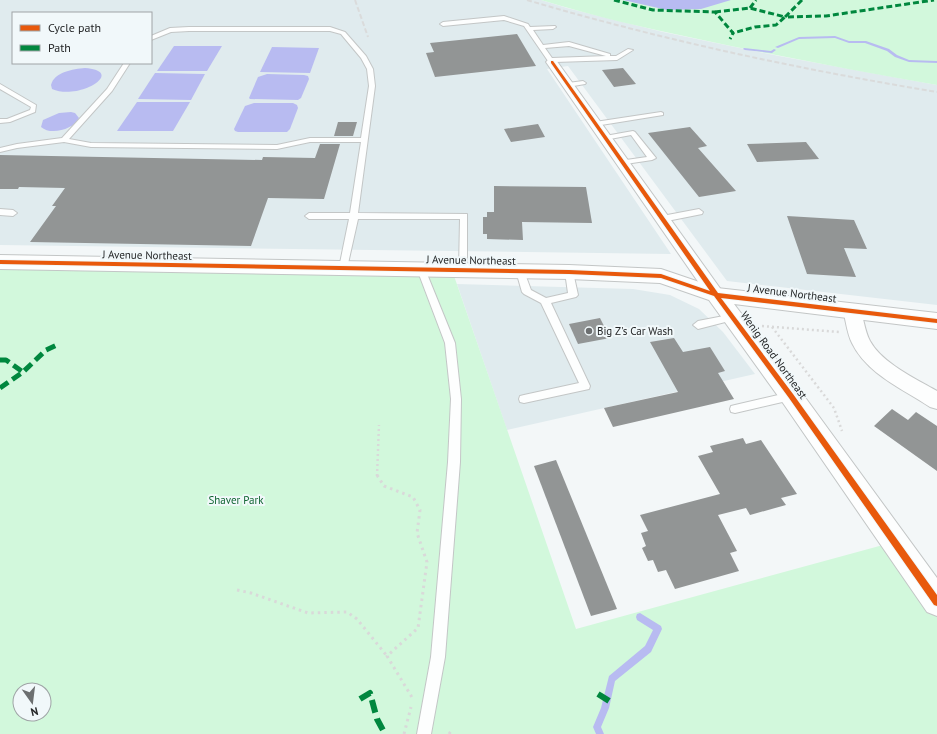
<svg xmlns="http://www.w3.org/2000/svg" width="937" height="734" font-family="'PT Sans',sans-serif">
<rect width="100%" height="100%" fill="#f3f7f8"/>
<g fill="#e0ebee" fill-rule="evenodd">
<path d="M 0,0 L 541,0 L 567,8 L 663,32 L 779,56 L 937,85 L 937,305 L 727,281 L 568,66 L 547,69 L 671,254 L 0,245 ZM 13,13 L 151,13 L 151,63 L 13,63 Z"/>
<path d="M 457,284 L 633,289 L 670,295 L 699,309 L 723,332 L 755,374 L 507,430 Z"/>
</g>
<g fill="#d2f8dc" fill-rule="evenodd">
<path d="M 541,0 L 937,0 L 937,85 C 857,71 777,56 698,39 C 645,28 593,16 541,0 Z"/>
<path d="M 0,262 L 452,270 L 576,629 L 894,542 L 937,602 L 937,734 L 0,734 ZM 20,690 L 44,690 L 44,714 L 20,714 Z"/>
</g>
<g fill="#b8bbf1">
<path d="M 623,0 L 731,0 L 701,9 L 667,10 Z"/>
<path d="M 174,46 L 222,46 L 207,71 L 157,71 Z"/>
<path d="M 272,47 L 319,48 L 310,73 L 260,72 Z"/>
<path d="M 85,68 C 127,71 79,101 52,89 L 51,85 C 54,72 73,69 85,68 Z"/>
<path d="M 155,73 L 205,74 L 191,100 L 138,99 Z"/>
<path d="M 267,74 L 304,75 L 308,76 L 309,79 L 301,98 L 298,100 L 250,99 L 249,98 L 258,77 Z"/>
<path d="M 137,102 L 190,102 L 173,131 L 117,131 Z"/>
<path d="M 254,103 L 293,103 L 297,105 L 298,108 L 290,129 L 287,132 L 238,132 L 235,131 L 234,129 L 245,106 Z"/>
<path d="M 71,112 L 75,113 L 79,118 C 74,129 51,136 41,127 L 43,120 L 59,113 Z"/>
</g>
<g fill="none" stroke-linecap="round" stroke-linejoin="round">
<g fill="#b8bbf1" fill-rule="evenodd">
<path d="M 835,36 L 849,41 L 866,41 L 889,49 L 897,55 L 909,60 L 937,61 L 937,63 L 909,62 L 895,57 L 887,51 L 865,43 L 849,43 L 835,38 L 799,39 L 778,48 L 775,47 L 799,37 Z"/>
<path d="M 744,48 L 771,51 L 774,49 L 776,50 L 772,53 L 745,50 L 743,49 Z"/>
<path d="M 640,613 L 661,626 L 662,629 L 651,652 L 615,681 L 609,708 L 601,727 L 604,734 L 596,734 L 593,727 L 601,708 L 609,676 L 645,646 L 653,630 L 637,620 L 636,617 L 637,614 Z"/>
</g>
</g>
<g fill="#929595">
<path d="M 517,34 L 536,66 L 435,77 L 426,53 L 434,52 L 430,43 Z"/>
<path d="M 623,68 L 636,84 L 614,87 L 602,70 Z"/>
<path d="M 338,122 L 357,122 L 353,136 L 334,136 Z"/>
<path d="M 538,124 L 545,137 L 511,142 L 504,129 Z"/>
<path d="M 690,127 L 707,146 L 698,148 L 736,191 L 699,197 L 648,133 Z"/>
<path d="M 806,142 L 819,159 L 757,162 L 747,144 Z"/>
<path d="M 320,144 L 340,144 L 324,199 L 268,198 L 251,246 L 30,242 L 56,206 L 52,206 L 65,188 L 19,187 L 18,189 L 0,189 L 0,155 L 262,160 L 263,157 L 315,158 Z"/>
<path d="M 494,186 L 586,187 L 592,223 L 522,222 L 523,240 L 487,239 L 487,234 L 483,234 L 483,217 L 487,217 L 487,212 L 494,212 Z"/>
<path d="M 787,216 L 854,220 L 867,249 L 844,248 L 856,277 L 807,274 Z"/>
<path d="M 600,318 L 610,338 L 578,344 L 569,324 Z"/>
<path d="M 674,338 L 683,352 L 710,347 L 725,371 L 718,373 L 734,399 L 613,427 L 604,408 L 678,392 L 650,342 Z"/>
<path d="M 892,409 L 908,420 L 916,412 L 937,426 L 937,471 L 874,426 Z"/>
<path d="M 743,438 L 746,444 L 761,440 L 797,494 L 781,498 L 786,505 L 750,515 L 746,508 L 718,515 L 737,551 L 730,553 L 739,571 L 675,589 L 666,570 L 658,572 L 653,560 L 648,561 L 642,548 L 646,546 L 641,533 L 648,531 L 640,515 L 720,494 L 698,456 L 713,452 L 710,446 Z"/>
<path d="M 556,460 L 617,609 L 591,616 L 534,466 Z"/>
</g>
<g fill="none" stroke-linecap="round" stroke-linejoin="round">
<g stroke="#c3c6c6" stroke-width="2">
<g id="service">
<path d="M 504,16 L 528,24 L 530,27 L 555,26 L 556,27 L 553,29 L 533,30 L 543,45 L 569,42 L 610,54 L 610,56 L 616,56 L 628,49 L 633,50 L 617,60 L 555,62 L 552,64 L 548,61 L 524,26 L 504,20 L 443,26 L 440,24 L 443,22 ZM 569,46 L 606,56 L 607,56 L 552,58 L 545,48 Z"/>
<path d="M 189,27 L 330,27 L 345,32 L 366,56 L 373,69 L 375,86 L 358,213 L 467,214 L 467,270 L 466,272 L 463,273 L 459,270 L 460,219 L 358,219 L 347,268 L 346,270 L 340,270 L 339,268 L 349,219 L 309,219 L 305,216 L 309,213 L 350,213 L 361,142 L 310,142 L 277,149 L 91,147 L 64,142 L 17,148 L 0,152 L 0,148 L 17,144 L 62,138 L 107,89 L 124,63 L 130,63 L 112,91 L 69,139 L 91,143 L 277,145 L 310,138 L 361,138 L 369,86 L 367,69 L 361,58 L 341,34 L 330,31 L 189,31 L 171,32 L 151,40 L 151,36 L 170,28 Z"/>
<path d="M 583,81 L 586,83 L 585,84 L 568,87 L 565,85 L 568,83 Z"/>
<path d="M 0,84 L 36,105 L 35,112 L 10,122 L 0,123 L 0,119 L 7,119 L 30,110 L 31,107 L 0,89 Z"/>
<path d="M 661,112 L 663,113 L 663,115 L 595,126 L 592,124 L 595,122 Z"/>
<path d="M 633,131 L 635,132 L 656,158 L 652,160 L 619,165 L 619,161 L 647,157 L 631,135 L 605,140 L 601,138 L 605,136 Z"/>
<path d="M 0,209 L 13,210 L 17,213 L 13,216 L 0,215 Z"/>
<path d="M 699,209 L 703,212 L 702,214 L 662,222 L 658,219 L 662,216 Z"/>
<path d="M 421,266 L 425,269 L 455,343 L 461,399 L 460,462 L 445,657 L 431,734 L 417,734 L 431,657 L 448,462 L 451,399 L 445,343 L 417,269 Z"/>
<path d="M 520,268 L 524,271 L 531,290 L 546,298 L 568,293 L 565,272 L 569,269 L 573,272 L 578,295 L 576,297 L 551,303 L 590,386 L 589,389 L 524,403 L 520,402 L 519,399 L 520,396 L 524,395 L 579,383 L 541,303 L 524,294 L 522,292 L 516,271 Z"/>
<path d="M 734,314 L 737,315 L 739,317 L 737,319 L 698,329 L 693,325 L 698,321 Z"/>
<path d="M 791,392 L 795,393 L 796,396 L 795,399 L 791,400 L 735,413 L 731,412 L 730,409 L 731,406 L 735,405 Z"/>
</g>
</g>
<g stroke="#c3c6c6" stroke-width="2">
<g id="minor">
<path d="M 552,59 L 556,60 L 722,291 L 725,295 L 722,299 L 716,301 L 710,299 L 546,62 L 548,60 Z"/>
<path d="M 852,304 L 858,305 C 864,316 864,330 870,341 C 882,363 916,379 937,391 L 937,409 L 930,407 C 903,389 867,374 852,343 C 847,333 846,321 843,310 L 846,305 Z"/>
</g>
</g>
<g stroke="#c3c6c6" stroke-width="2">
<path id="tertiary" d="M 0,255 L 569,265 L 661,269 L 717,288 L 937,313 L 937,329 L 734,304 L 799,389 L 937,578 L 937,616 L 927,612 L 783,403 L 709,300 L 660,283 L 569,279 L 0,269 Z"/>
</g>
<g stroke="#d9d9d9" stroke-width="2.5" stroke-dasharray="2 3" stroke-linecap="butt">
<path d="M 762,326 L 839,332"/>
<path d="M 772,327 L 834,408 L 842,431"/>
<path d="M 377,476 L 379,425"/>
</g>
<g stroke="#d9d9d9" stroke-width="3" stroke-dasharray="2.5 4" stroke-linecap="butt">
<path d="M 377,475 L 384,486 L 413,497 L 420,510 L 417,533 L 427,562 L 418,628 L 387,656 L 413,699"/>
<path d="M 237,590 L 251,593 L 308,613 L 347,612 L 357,619 L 387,656"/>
<path d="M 404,734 L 411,707"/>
<path d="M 449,734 L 451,731"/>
</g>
<use href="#service" fill="#fdfefe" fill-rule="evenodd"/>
<use href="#minor" fill="#fdfefe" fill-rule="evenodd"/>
<use href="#tertiary" fill="#fdfefe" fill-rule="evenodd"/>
<g stroke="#dadbdb" stroke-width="2" stroke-dasharray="5 2.5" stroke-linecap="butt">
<path d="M 355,0 L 368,37"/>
<path d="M 527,0 C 662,40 798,69 937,92"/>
</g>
<g stroke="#00873e" stroke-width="3" stroke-dasharray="6 3" stroke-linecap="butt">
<path d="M 614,0 L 653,10 L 715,12 L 733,33 L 730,39"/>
<path d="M 802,0 L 785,17 L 826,16 L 934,0"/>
<path d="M 750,8 L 756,0"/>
<path d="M 715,12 L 750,8 L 785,17 L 776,25 L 755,27 L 733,33"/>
</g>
<g stroke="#00873e" stroke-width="5" stroke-dasharray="10 5" stroke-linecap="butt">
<path d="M 0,360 L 6,360 L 23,372"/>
<path d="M 0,388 L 23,372 L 46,350 L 59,344"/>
</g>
<g stroke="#00873e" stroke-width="6" stroke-dasharray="13 6" stroke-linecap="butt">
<path d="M 598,694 L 614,704"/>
<path d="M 360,699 L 370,693 L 377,719 L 385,734"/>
</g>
<g stroke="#f1f8fa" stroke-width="2">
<path id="cycleway" d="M 551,61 L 553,61 L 718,293 L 937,319 L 937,323 L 721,298 L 793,394 L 937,595 L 937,606 L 934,605 L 789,398 L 714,296 L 661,278 L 569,274 L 0,264 L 0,260 L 569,270 L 661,274 L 710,291 L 551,63 Z"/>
</g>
<use href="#cycleway" fill="#e8590c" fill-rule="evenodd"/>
</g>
<circle fill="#6c6f70" stroke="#f1f8fa" stroke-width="1.5" cx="589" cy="331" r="4"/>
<g text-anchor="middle" stroke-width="4" stroke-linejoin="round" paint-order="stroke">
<g font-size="11" fill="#242627" stroke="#f1f8fa">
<text transform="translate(147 255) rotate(1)" y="4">J Avenue Northeast</text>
<text transform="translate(471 260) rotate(1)" y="4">J Avenue Northeast</text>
<text transform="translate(792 293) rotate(7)" y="4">J Avenue Northeast</text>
<text transform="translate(774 355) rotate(54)" y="4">Wenig Road Northeast</text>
</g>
<g font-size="11" fill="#242627" stroke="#f1f8fa" text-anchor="start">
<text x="597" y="335">Big Z's Car Wash</text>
</g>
<g font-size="11" fill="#106532" stroke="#f1f8fa">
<text x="236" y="504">Shaver Park</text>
</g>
</g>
<rect x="12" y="12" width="140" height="52" fill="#f1f8fa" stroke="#9fa4a6"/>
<rect x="20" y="25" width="20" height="6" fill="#e8590c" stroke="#9fa4a6"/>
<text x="48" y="32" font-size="12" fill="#242627">Cycle path</text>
<rect x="20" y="45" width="20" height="6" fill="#00873e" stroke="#9fa4a6"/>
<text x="48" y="52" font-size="12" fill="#242627">Path</text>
<g transform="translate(32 702) rotate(166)"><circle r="19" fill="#f1f8fa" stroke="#9fa4a6"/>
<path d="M0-3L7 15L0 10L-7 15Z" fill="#6c6f70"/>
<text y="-6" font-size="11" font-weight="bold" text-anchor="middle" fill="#242627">N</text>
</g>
</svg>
